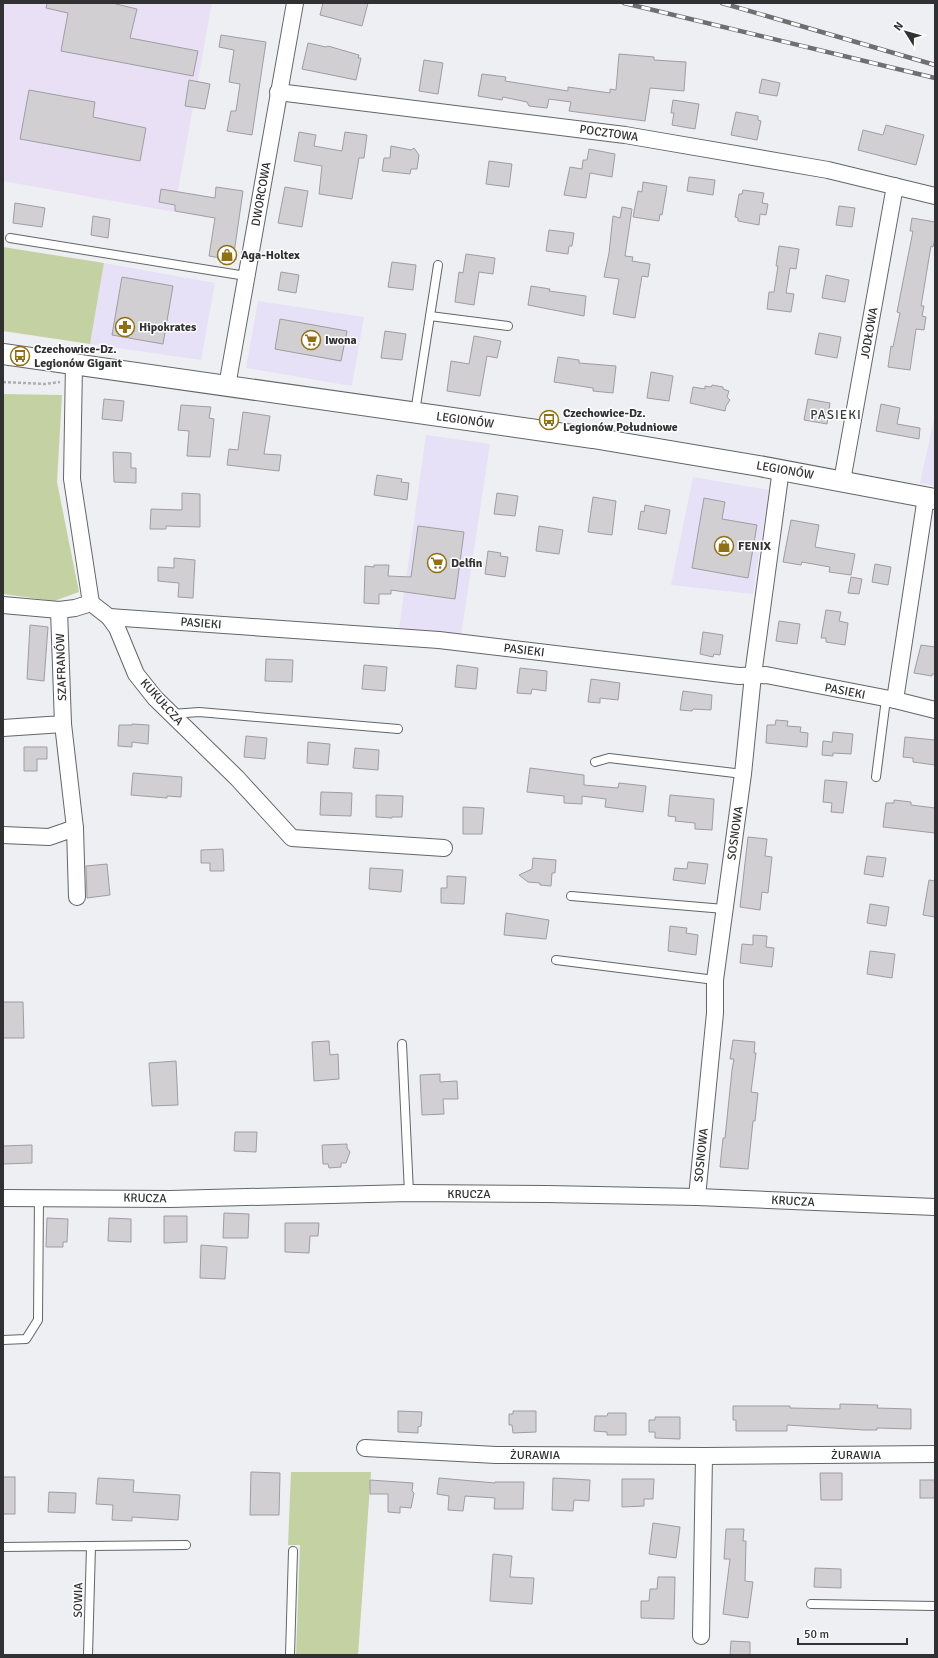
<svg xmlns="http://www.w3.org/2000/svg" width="938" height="1658" font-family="Signika,sans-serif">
<rect width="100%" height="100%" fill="#edeff2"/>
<g fill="#e6e1f7">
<path d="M 104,263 L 215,283 L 201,360 L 90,344 Z"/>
<path d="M 258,301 L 364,317 L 352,386 L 246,368 Z"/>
<path d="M 935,415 L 935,486 L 920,483 Z"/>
<path d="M 426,435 L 490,444 L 461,635 L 399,629 Z"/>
<path d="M 693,477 L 769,490 L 753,594 L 671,585 Z"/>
</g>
<path fill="#e9e0f6" d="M 3,3 L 212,3 L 174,212 L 3,181 Z"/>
<g fill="#c4d2a3">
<path d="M 3,247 L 104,263 L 90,344 L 3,331 Z"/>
<path d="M 3,394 L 62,395 L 57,482 L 79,592 L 54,601 L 3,594 Z"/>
<path d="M 291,1472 L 371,1472 L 358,1655 L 296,1655 L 300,1545 L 288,1545 Z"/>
</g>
<g fill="#d1cfd2" stroke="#9f9da1">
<path d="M 47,3 L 112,3 L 137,9 L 130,38 L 198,51 L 193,76 L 61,51 L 68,13 L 46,8 Z"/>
<path d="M 323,3 L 368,3 L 362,26 L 320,15 Z"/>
<path d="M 221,35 L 266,42 L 252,135 L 227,131 L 231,111 L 236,111 L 240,84 L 229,82 L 234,50 L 219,47 Z"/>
<path d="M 308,43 L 326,47 L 328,46 L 359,55 L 358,58 L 361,58 L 356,80 L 302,69 Z"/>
<path d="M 619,54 L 654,57 L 654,60 L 686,62 L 684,91 L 650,88 L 645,121 L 569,111 L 571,102 L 549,99 L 547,108 L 529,106 L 527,102 L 503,97 L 502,100 L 478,96 L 482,74 L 506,77 L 505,81 L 568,91 L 568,87 L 610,93 L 610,89 L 616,90 Z"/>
<path d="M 424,60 L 443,63 L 438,94 L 419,91 Z"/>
<path d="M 762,79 L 780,83 L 777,96 L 759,93 Z"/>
<path d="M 189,80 L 210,84 L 205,109 L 185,106 Z"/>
<path d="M 29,90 L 95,102 L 93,117 L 146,128 L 140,161 L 20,139 Z"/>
<path d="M 673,100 L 699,104 L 695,129 L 672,125 L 674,113 L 671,113 Z"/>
<path d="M 736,112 L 758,116 L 758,120 L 761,121 L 757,140 L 731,135 Z"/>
<path d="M 886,125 L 924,135 L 916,165 L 858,150 L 863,130 L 883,135 Z"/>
<path d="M 299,132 L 316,135 L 314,146 L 342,151 L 345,132 L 367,135 L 364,158 L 359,158 L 352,199 L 319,194 L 322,166 L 294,161 Z"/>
<path d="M 391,146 L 411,150 L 414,148 L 419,155 L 417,169 L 411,169 L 410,174 L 382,171 L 384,158 L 390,158 Z"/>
<path d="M 589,149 L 615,154 L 612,177 L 590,173 L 586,198 L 564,195 L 570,167 L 582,169 L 583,160 L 587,160 Z"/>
<path d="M 489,161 L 512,164 L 509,187 L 486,184 Z"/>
<path d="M 689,177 L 715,180 L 713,195 L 687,191 Z"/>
<path d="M 643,182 L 667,186 L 662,215 L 660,214 L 659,221 L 633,217 L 638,191 L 642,192 Z"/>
<path d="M 216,187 L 243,191 L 233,260 L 209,256 L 215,218 L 175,211 L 175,205 L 159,202 L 161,189 L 215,198 Z"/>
<path d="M 285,187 L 308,191 L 302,227 L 278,223 Z"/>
<path d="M 743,190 L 764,193 L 762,203 L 768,204 L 766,215 L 760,214 L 759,225 L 738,221 L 738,218 L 735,217 L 739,194 L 742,194 Z"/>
<path d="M 15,203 L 45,208 L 42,227 L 13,223 Z"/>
<path d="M 839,206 L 855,208 L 852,227 L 836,225 Z"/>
<path d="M 622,207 L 632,209 L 625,256 L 633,257 L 632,261 L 650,264 L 648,277 L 642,276 L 635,318 L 613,314 L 619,279 L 604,277 L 609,253 L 613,216 L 620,218 Z"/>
<path d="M 93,216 L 110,219 L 108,238 L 91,235 Z"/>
<path d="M 912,218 L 935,222 L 935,238 L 933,247 L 931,246 L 921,306 L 924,306 L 922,316 L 926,317 L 924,330 L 916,329 L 910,370 L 888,367 L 891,346 L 893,347 L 900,313 L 897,312 L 913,231 L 910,231 Z"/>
<path d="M 549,230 L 574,233 L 572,246 L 569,246 L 568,254 L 546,251 Z"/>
<path d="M 779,246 L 799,249 L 796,269 L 790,268 L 786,293 L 794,294 L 791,312 L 767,309 L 769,292 L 774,292 L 778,266 L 776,266 Z"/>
<path d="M 466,254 L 495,258 L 493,274 L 479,272 L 474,305 L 455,302 L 459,272 L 463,273 Z"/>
<path d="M 392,262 L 416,265 L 413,290 L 388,287 Z"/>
<path d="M 281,272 L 299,275 L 296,293 L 278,290 Z"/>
<path d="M 826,275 L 849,280 L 845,302 L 822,298 Z"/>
<path d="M 122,277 L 173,286 L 163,344 L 112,335 Z"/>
<path d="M 531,286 L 550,289 L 549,291 L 586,296 L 584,316 L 528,305 Z"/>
<path d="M 280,319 L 347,331 L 341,361 L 275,349 Z"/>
<path d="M 385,331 L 406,334 L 402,360 L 381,358 Z"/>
<path d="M 819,333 L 841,337 L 837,358 L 815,354 Z"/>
<path d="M 474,336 L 501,341 L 497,358 L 487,356 L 480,396 L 447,391 L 451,361 L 469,364 Z"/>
<path d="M 558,357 L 579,360 L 579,363 L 616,366 L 613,393 L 593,391 L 593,388 L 554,382 Z"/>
<path d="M 651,372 L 673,376 L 669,401 L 647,398 Z"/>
<path d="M 712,385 L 723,387 L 723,389 L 729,391 L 727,397 L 730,400 L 726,406 L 725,411 L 690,403 L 693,387 L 705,389 L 705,386 L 711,387 Z"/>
<path d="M 104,399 L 124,401 L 122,421 L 102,419 Z"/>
<path d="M 808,399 L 830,403 L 827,424 L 804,420 Z"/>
<path d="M 881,404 L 900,408 L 897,424 L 920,428 L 919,439 L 876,431 Z"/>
<path d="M 181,405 L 211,407 L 209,418 L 214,419 L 210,457 L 187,456 L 189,431 L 178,430 Z"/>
<path d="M 243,412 L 270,416 L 264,454 L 281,455 L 279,471 L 227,465 L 229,449 L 238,450 Z"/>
<path d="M 113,452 L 131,453 L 131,468 L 136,468 L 136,483 L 114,482 Z"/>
<path d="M 377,475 L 402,479 L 401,482 L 409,483 L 407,500 L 374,495 Z"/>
<path d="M 182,493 L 200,494 L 200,527 L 166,526 L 166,529 L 150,529 L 151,509 L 182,510 Z"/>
<path d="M 497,493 L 518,496 L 515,516 L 494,514 Z"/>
<path d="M 593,497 L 616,501 L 612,535 L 588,532 Z"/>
<path d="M 704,498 L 725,502 L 722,519 L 757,525 L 748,578 L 692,568 Z"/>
<path d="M 645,505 L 670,510 L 666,534 L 638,529 L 641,511 L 644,512 Z"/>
<path d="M 791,520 L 819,525 L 815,547 L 855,554 L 851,575 L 829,572 L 830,567 L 802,562 L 801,565 L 783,562 Z"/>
<path d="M 418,526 L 464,532 L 455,599 L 391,590 L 391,594 L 379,594 L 379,604 L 364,603 L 365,566 L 374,567 L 374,565 L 389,565 L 388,576 L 411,577 Z"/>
<path d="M 539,526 L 563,530 L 559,554 L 536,551 Z"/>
<path d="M 488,551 L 501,553 L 500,556 L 508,557 L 505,577 L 485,574 Z"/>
<path d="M 174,558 L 195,560 L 193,598 L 178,597 L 179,583 L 158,581 L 158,567 L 174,568 Z"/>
<path d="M 875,564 L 891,567 L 888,585 L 872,582 Z"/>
<path d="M 851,577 L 862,579 L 859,594 L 848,593 Z"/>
<path d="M 826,610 L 841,612 L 839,621 L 848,623 L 845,645 L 826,642 L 826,638 L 821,638 Z"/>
<path d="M 779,621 L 800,624 L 797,644 L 776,641 Z"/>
<path d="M 30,625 L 48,627 L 44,681 L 27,679 Z"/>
<path d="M 703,632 L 723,635 L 720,655 L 714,654 L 713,657 L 700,654 Z"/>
<path d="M 921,645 L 935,647 L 935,674 L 932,674 L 932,676 L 914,673 Z"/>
<path d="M 266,659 L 293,660 L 292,682 L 265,681 Z"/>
<path d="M 364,665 L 387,667 L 385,691 L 362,689 Z"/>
<path d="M 457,665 L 478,668 L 476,689 L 455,687 Z"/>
<path d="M 520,668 L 547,671 L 546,691 L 532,689 L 531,694 L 517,693 Z"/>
<path d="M 591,679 L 620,683 L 618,700 L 600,698 L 600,703 L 588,702 Z"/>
<path d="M 683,691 L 712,695 L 711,710 L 693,709 L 692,711 L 680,710 Z"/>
<path d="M 776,720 L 788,721 L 787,726 L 801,727 L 800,732 L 808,733 L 807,747 L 766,743 L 767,725 L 775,725 Z"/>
<path d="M 132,724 L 149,725 L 148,744 L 132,742 L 132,747 L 118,746 L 119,725 L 132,725 Z"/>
<path d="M 833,732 L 853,734 L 851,754 L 833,753 L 833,756 L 822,755 L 823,741 L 832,742 Z"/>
<path d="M 246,736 L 267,738 L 265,759 L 244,757 Z"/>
<path d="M 905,737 L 935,740 L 935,765 L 913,762 L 913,758 L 903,757 Z"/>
<path d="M 308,742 L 330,744 L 328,765 L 307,763 Z"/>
<path d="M 24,747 L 47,747 L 47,759 L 37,759 L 37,771 L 24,771 Z"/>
<path d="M 355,748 L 379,750 L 378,770 L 353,768 Z"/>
<path d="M 530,768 L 584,775 L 584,785 L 618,788 L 619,783 L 646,786 L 643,812 L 605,807 L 606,799 L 582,796 L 582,804 L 564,803 L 564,796 L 527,792 Z"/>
<path d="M 133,773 L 182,777 L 181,797 L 167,796 L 167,798 L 131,795 Z"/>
<path d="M 825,780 L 847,782 L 843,813 L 831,812 L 832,803 L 823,802 Z"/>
<path d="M 321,792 L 352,793 L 351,816 L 320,815 Z"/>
<path d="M 376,795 L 403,796 L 402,817 L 392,817 L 392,818 L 376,817 Z"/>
<path d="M 670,795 L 714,799 L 712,830 L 695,829 L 695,823 L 675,821 L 676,817 L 668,816 Z"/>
<path d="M 894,800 L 911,802 L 911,805 L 935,808 L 935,833 L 883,827 L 886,803 L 894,803 Z"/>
<path d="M 463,807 L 484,808 L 482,834 L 463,834 Z"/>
<path d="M 748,837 L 767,839 L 765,856 L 772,857 L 768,893 L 762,892 L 760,910 L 740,907 Z"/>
<path d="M 223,849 L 224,871 L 210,871 L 210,863 L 201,863 L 201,850 Z"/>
<path d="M 867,856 L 886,858 L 883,877 L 864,874 Z"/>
<path d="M 533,858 L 556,860 L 555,873 L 552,873 L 551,886 L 540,885 L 540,883 L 528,882 L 519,875 L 532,869 Z"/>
<path d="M 688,862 L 708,864 L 705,884 L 673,880 L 675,868 L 687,869 Z"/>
<path d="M 107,864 L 110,895 L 87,898 L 86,866 Z"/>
<path d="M 370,868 L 403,870 L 401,892 L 369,889 Z"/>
<path d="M 447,876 L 466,877 L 464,904 L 441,903 L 441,888 L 447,888 Z"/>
<path d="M 929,880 L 935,881 L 935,917 L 923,915 Z"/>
<path d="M 870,904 L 889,907 L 886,926 L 867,923 Z"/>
<path d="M 506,913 L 549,920 L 546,939 L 504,935 Z"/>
<path d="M 670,926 L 687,928 L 686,933 L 698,935 L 696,955 L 668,951 Z"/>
<path d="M 753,935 L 767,936 L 766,947 L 774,948 L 772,967 L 740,963 L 742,944 L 753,945 Z"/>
<path d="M 870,951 L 895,954 L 892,978 L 867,974 Z"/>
<path d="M 3,1002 L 23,1002 L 24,1038 L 3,1038 Z"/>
<path d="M 733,1040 L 755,1042 L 754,1053 L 756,1053 L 751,1092 L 758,1093 L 755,1121 L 753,1121 L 748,1169 L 720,1167 L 723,1138 L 725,1138 L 732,1070 L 734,1059 L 730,1059 Z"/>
<path d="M 329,1041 L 330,1055 L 338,1054 L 339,1079 L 314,1081 L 312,1042 Z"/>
<path d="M 176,1061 L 178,1105 L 152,1106 L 149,1063 Z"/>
<path d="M 440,1074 L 440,1082 L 457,1081 L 458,1099 L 443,1099 L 444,1114 L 422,1115 L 420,1075 Z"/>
<path d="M 235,1132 L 257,1132 L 256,1152 L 234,1151 Z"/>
<path d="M 347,1144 L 347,1148 L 350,1152 L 346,1163 L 341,1163 L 341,1167 L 329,1168 L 328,1164 L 323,1164 L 322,1145 Z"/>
<path d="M 32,1145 L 32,1163 L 3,1164 L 3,1146 Z"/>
<path d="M 224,1213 L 249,1214 L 248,1238 L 223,1238 Z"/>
<path d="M 164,1216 L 187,1216 L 187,1242 L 164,1243 Z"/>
<path d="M 47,1218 L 68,1219 L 67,1242 L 63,1242 L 63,1247 L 46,1247 Z"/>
<path d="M 109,1218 L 131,1219 L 131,1242 L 108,1241 Z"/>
<path d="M 285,1223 L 319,1223 L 318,1236 L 310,1236 L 309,1253 L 285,1252 Z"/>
<path d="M 201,1245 L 227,1247 L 225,1279 L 200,1278 Z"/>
<path d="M 840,1404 L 878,1405 L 877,1408 L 911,1409 L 911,1429 L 877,1428 L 877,1430 L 864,1430 L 787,1425 L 787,1431 L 736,1431 L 736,1420 L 733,1420 L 733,1406 L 790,1406 L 790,1408 L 840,1409 Z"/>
<path d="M 398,1411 L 422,1412 L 421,1426 L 418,1427 L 418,1433 L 398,1432 Z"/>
<path d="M 513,1411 L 536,1411 L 536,1432 L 513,1433 L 512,1425 L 509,1425 L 509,1414 L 513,1414 Z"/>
<path d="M 608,1413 L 626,1413 L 626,1435 L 607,1435 L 607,1432 L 594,1431 L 595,1416 L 607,1416 Z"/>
<path d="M 655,1417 L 680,1417 L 680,1439 L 655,1438 L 655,1432 L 649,1432 L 649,1420 L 655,1420 Z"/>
<path d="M 251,1472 L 280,1473 L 279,1515 L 250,1515 Z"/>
<path d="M 820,1473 L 842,1473 L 842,1500 L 821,1500 Z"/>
<rect x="3" y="1477" width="12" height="37"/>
<path d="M 98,1478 L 134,1480 L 133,1492 L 180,1495 L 178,1520 L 132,1517 L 132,1521 L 112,1520 L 113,1505 L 96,1504 Z"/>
<path d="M 439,1478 L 495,1483 L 495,1482 L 524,1482 L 523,1509 L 494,1509 L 495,1498 L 465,1496 L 463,1511 L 448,1510 L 449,1496 L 437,1494 Z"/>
<path d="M 553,1478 L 590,1480 L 589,1501 L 574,1500 L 573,1511 L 552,1510 Z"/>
<path d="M 622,1479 L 654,1479 L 653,1499 L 644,1499 L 644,1506 L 622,1507 Z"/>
<path d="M 370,1480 L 413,1483 L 412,1491 L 414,1493 L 411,1508 L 400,1507 L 400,1513 L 388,1512 L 388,1494 L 370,1494 Z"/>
<rect x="920" y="1480" width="15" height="18"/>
<path d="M 49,1492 L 76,1493 L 75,1513 L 48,1512 Z"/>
<path d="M 653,1523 L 680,1527 L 676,1558 L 649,1554 Z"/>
<path d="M 726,1529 L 744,1529 L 743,1541 L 746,1541 L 745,1581 L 753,1582 L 748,1618 L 723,1614 L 730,1559 L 724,1559 Z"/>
<path d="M 493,1554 L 512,1556 L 510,1577 L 534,1578 L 532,1604 L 490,1601 Z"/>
<path d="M 815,1568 L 841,1569 L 841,1588 L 814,1587 Z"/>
<path d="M 658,1577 L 675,1577 L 674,1619 L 641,1618 L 641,1601 L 649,1601 L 650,1589 L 657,1589 Z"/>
<path d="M 731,1641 L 750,1642 L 750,1655 L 730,1655 Z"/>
</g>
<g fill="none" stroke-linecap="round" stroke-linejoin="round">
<g stroke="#636568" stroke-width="10">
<g id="service">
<path d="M 10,238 L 246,276"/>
<path d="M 430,316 L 508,326"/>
<path d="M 415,412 L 438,265"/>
<path d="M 172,714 L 199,712 L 398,729"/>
<path d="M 595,762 L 609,758 L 743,774"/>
<path d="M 876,777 L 886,699"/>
<path d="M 571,896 L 724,909"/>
<path d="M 556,960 L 715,980"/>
<path d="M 402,1044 L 409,1193"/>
<path d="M 3,1340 L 26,1339 L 38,1320 L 39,1197"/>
<path d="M 91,1546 L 186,1545"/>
<path d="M 3,1547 L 91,1546 L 88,1655"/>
<path d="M 811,1604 L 935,1606"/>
<path d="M 290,1655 L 293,1551"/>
</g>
</g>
<g stroke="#636568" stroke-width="18">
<g id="minor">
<path d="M 278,92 L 625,135 L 828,170 L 935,196"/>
<path d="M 74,364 L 72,479 L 91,603 L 109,617 L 117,628 L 136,674 L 155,698 L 237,778 L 292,838 L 444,848"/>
<path d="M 227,386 L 295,3"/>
<path d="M 842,481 L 895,186"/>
<path d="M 3,605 L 59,610 L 75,608 L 91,603"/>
<path d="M 109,617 L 439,640 L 739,676 L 766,675 L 895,700 L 935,710"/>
<path d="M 895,700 L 926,497"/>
<path d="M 63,724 L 75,828 L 77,897"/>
<path d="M 3,728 L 63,724 L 59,610"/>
<path d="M 3,835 L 49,837 L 75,828"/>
<path d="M 697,1197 L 715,1013 L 715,980 L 743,774 L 753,675 L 781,469"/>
<path d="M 3,1198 L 170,1199 L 409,1193 L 547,1194 L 697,1197 L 935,1207"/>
<path d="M 365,1448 L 496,1455 L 704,1456 L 935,1454"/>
<path d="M 701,1636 L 704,1456"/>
</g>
</g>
<g stroke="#636568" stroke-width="22">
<path id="tertiary" d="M 3,354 L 593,438 L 759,466 L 935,499"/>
</g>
<path stroke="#adaeb1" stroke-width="2.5" stroke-dasharray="3 2" stroke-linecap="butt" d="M 3,382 L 45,384 L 60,382"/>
<use href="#service" stroke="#fff" stroke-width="8"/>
<use href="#minor" stroke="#fff" stroke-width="16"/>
<use href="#tertiary" stroke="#fff" stroke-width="20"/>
<g stroke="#6e6f71" stroke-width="4.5">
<g id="rail">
<path d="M 624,3 L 935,78"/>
<path d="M 722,3 L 935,65"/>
</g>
</g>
<use href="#rail" stroke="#fff" stroke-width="3" stroke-dasharray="9" stroke-linecap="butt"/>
</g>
<defs>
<g id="shop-ring" transform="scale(1)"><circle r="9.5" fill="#fff" stroke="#916f15" stroke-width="1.5"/><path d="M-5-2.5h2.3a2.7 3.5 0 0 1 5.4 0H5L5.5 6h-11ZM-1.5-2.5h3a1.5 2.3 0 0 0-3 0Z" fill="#916f15"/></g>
<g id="pharmacy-ring" transform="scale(1)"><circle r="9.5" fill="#fff" stroke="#916f15" stroke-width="1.5"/><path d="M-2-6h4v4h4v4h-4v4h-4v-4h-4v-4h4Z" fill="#916f15"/></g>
<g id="supermarket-ring" transform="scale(1)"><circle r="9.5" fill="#fff" stroke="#916f15" stroke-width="1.5"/><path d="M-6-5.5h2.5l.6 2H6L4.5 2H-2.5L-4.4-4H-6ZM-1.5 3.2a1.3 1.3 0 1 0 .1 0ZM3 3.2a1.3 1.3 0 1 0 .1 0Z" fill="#916f15"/></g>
<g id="bus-ring" transform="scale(1)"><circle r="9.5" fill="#fff" stroke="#916f15" stroke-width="1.5"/><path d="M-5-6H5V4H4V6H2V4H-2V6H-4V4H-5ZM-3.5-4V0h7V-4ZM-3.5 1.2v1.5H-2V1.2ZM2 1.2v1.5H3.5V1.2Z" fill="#916f15"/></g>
</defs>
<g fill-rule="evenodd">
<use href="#shop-ring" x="227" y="255"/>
<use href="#pharmacy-ring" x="125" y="327"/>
<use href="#supermarket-ring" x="311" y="340"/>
<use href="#bus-ring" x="20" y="356"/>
<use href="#bus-ring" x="549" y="420"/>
<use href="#shop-ring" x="724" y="546"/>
<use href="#supermarket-ring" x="437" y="563"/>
</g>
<g text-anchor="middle" stroke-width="3" stroke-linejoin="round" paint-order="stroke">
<g font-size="12" fill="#313133" stroke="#fff">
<text transform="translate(609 133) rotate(8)" y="4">POCZTOWA</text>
<text transform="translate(261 194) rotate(-80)" y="4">DWORCOWA</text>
<text transform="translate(869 333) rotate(-80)" y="4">JODŁOWA</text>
<text transform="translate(465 420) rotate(8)" y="4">LEGIONÓW</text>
<text transform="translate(785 470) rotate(10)" y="4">LEGIONÓW</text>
<text transform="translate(201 623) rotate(4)" y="4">PASIEKI</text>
<text transform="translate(524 650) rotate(7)" y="4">PASIEKI</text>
<text transform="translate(61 667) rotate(-92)" y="4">SZAFRANÓW</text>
<text transform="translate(845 691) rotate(11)" y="4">PASIEKI</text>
<text transform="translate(162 702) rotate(48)" y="4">KUKUŁCZA</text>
<text transform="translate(735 833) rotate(-82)" y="4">SOSNOWA</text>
<text transform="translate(701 1155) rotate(-84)" y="4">SOSNOWA</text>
<text x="469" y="1198">KRUCZA</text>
<text transform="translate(145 1198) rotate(1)" y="4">KRUCZA</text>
<text transform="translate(793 1201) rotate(3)" y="4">KRUCZA</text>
<text x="535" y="1459">ŻURAWIA</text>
<text x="856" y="1459">ŻURAWIA</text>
<text transform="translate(78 1600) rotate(-89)" y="4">SOWIA</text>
</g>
<g font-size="12" font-weight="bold" fill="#313133" stroke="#fff" text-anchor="start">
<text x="241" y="259">Aga-Holtex</text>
<text x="139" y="331">Hipokrates</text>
<text x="325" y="344">Iwona</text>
<text x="34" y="353">Czechowice-Dz.<tspan x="34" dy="14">Legionów Gigant</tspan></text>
<text x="563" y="417">Czechowice-Dz.<tspan x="563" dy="14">Legionów Południowe</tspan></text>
<text x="738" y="550">FENIX</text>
<text x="451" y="567">Delfin</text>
</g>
<g font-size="13" letter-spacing="1" fill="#383a3c" stroke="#fff">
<text x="836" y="419">PASIEKI</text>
</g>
</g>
<rect width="938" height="1658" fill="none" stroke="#313133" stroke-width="8"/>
<g transform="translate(906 32) rotate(307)" stroke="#ffffff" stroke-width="3" paint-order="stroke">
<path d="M0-3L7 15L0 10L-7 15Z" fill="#313133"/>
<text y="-6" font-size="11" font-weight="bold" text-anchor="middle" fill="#313133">N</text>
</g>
<path d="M798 1638v6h109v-6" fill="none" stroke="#313133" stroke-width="2"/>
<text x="804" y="1638" font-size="12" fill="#313133" stroke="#ffffff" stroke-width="3" paint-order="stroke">50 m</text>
</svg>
